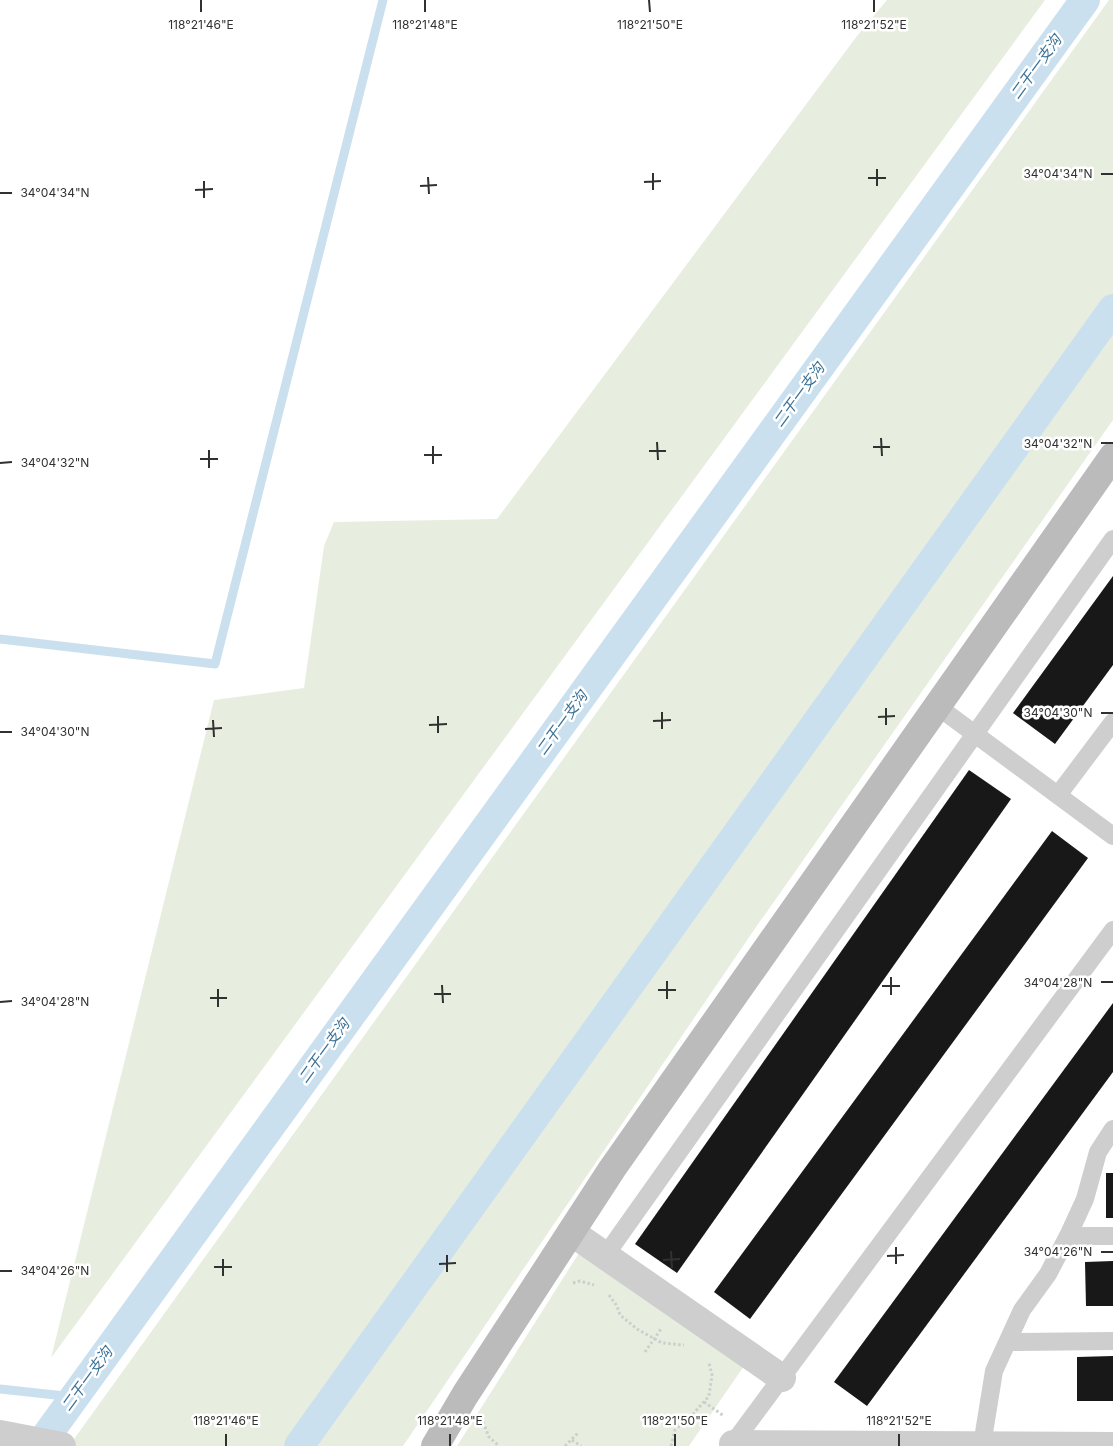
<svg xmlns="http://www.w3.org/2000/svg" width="1113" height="1446" font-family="Inter,'Noto Sans SC',sans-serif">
<rect width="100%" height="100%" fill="#fff"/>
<g fill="#e7eedf">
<path d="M 887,0 L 1045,0 L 51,1358 L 214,700 L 304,688 L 324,546 L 334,522 L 497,519 L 857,36 Z"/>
<path d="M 1109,0 L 1113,0 L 1113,420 L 754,930 L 403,1446 L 69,1446 Z"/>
<path d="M 579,1253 L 744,1366 L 689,1446 L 457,1446 Z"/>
</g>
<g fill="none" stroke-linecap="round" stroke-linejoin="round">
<g stroke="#cbe0ee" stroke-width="9">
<path d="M 0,639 L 215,664 L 383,0"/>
<path d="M 0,1389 L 74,1397"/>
</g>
<g stroke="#cbe0ee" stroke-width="30">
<path d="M 39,1446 L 1085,0"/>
<path d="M 299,1446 L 1113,309"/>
</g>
</g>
<g fill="#181818">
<path d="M 1113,576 L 1113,665 L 1055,744 L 1013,713 Z"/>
<path d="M 969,770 L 1011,799 L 677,1273 L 635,1244 Z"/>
<path d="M 1052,831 L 1088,858 L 750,1319 L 714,1292 Z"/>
<path d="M 1113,1003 L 1113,1072 L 867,1406 L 834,1382 Z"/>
<rect x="1106" y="1173" width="7" height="45"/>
<path d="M 1113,1261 L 1113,1306 L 1086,1306 L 1085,1262 Z"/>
<path d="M 1113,1356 L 1113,1401 L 1077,1401 L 1077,1357 Z"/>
</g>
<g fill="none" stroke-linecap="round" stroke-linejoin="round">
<g stroke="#cecece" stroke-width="3" stroke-dasharray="2.5 2.5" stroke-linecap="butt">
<path d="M 573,1283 L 580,1281 L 594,1285"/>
<path d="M 609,1295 L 617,1306 L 620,1315 L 637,1329 L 662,1343 L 684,1345"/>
<path d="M 645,1352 L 661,1329"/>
<path d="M 704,1402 L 724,1416"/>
<path d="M 483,1422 L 489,1437 L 499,1446"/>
<path d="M 572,1440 L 581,1446"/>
<path d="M 565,1446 L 578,1433"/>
<path d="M 671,1446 L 675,1430 L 694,1413 L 709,1396 L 712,1375 L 709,1363"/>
</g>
<g stroke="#cecece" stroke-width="18">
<path d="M 937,706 L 1113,836"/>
<path d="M 1058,795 L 1113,722"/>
<path d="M 1068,1236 L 1113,1236"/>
<path d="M 605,1256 L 1113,539"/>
<path d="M 1008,1342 L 1113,1341"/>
<path d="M 982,1445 L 994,1371 L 1022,1310 L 1048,1274 L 1068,1236 L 1085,1199 L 1098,1152 L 1113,1129"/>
<path d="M 731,1446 L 1113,930"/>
</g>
<g stroke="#cecece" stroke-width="28">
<path d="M 571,1232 L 782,1378"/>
<path d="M 0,1434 L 62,1446"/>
<path d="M 733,1444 L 1113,1446"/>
</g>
<path stroke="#bbb" stroke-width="28" d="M 435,1446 L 465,1395 L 612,1169 L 1113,456"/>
</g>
<path fill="none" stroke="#313131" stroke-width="2" d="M 201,0 L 201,12M 425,0 L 425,12M 649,0 L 650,12M 874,0 L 874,12M 877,169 L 877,186M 653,173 L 653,190M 1101,174 L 1113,174M 428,177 L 429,194M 868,178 L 886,178M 204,181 L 204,198M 644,182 L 661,181M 420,186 L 437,185M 195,190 L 213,189M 0,193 L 12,193M 881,438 L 882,456M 657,442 L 658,460M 1101,443 L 1113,443M 433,446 L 433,464M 873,447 L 890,447M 209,450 L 209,468M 649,451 L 666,451M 424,455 L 442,455M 200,459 L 218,459M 0,463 L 12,462M 886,708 L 886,725M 662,712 L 662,729M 1101,713 L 1113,713M 438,716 L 438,733M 878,717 L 895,716M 213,720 L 214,737M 653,721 L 671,720M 429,725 L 447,724M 205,729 L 222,728M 0,732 L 12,732M 891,977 L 891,995M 667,981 L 667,999M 1101,982 L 1113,982M 442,985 L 443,1003M 882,986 L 900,986M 218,989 L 218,1007M 658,990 L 676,990M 434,994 L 451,994M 210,998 L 227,998M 0,1002 L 12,1001M 896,1247 L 896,1264M 671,1251 L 672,1268M 1101,1252 L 1113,1252M 447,1255 L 447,1272M 887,1256 L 904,1255M 223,1259 L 223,1276M 663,1260 L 680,1259M 439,1264 L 456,1263M 214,1267 L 232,1267M 0,1271 L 12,1271M 226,1434 L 226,1446M 450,1434 L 450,1446M 675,1434 L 675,1446M 899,1434 L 899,1446"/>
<g text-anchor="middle" stroke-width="5" stroke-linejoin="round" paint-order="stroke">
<g font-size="15" font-style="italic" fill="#3b7297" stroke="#fff">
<text transform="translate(1036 67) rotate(-54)" y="5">二干一支沟</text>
<text transform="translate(799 395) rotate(-54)" y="5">二干一支沟</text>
<text transform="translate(562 723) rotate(-54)" y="5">二干一支沟</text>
<text transform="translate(324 1051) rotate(-54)" y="5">二干一支沟</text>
<text transform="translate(87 1379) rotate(-54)" y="5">二干一支沟</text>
</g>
</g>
<g font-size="12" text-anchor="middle" fill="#313131" stroke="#fff" stroke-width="5" stroke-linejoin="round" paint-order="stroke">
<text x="201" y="29">118°21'46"E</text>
<text x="425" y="29">118°21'48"E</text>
<text x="650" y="29">118°21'50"E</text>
<text x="874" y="29">118°21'52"E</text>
<text x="1058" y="178">34°04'34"N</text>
<text x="55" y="197">34°04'34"N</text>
<text x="1058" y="448">34°04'32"N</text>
<text x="55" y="467">34°04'32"N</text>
<text x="1058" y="717">34°04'30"N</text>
<text x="55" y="736">34°04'30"N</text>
<text x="1058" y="987">34°04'28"N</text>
<text x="55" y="1006">34°04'28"N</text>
<text x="1058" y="1256">34°04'26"N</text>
<text x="55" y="1275">34°04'26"N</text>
<text x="226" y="1425">118°21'46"E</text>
<text x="450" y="1425">118°21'48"E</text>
<text x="675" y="1425">118°21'50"E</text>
<text x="899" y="1425">118°21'52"E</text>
</g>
</svg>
